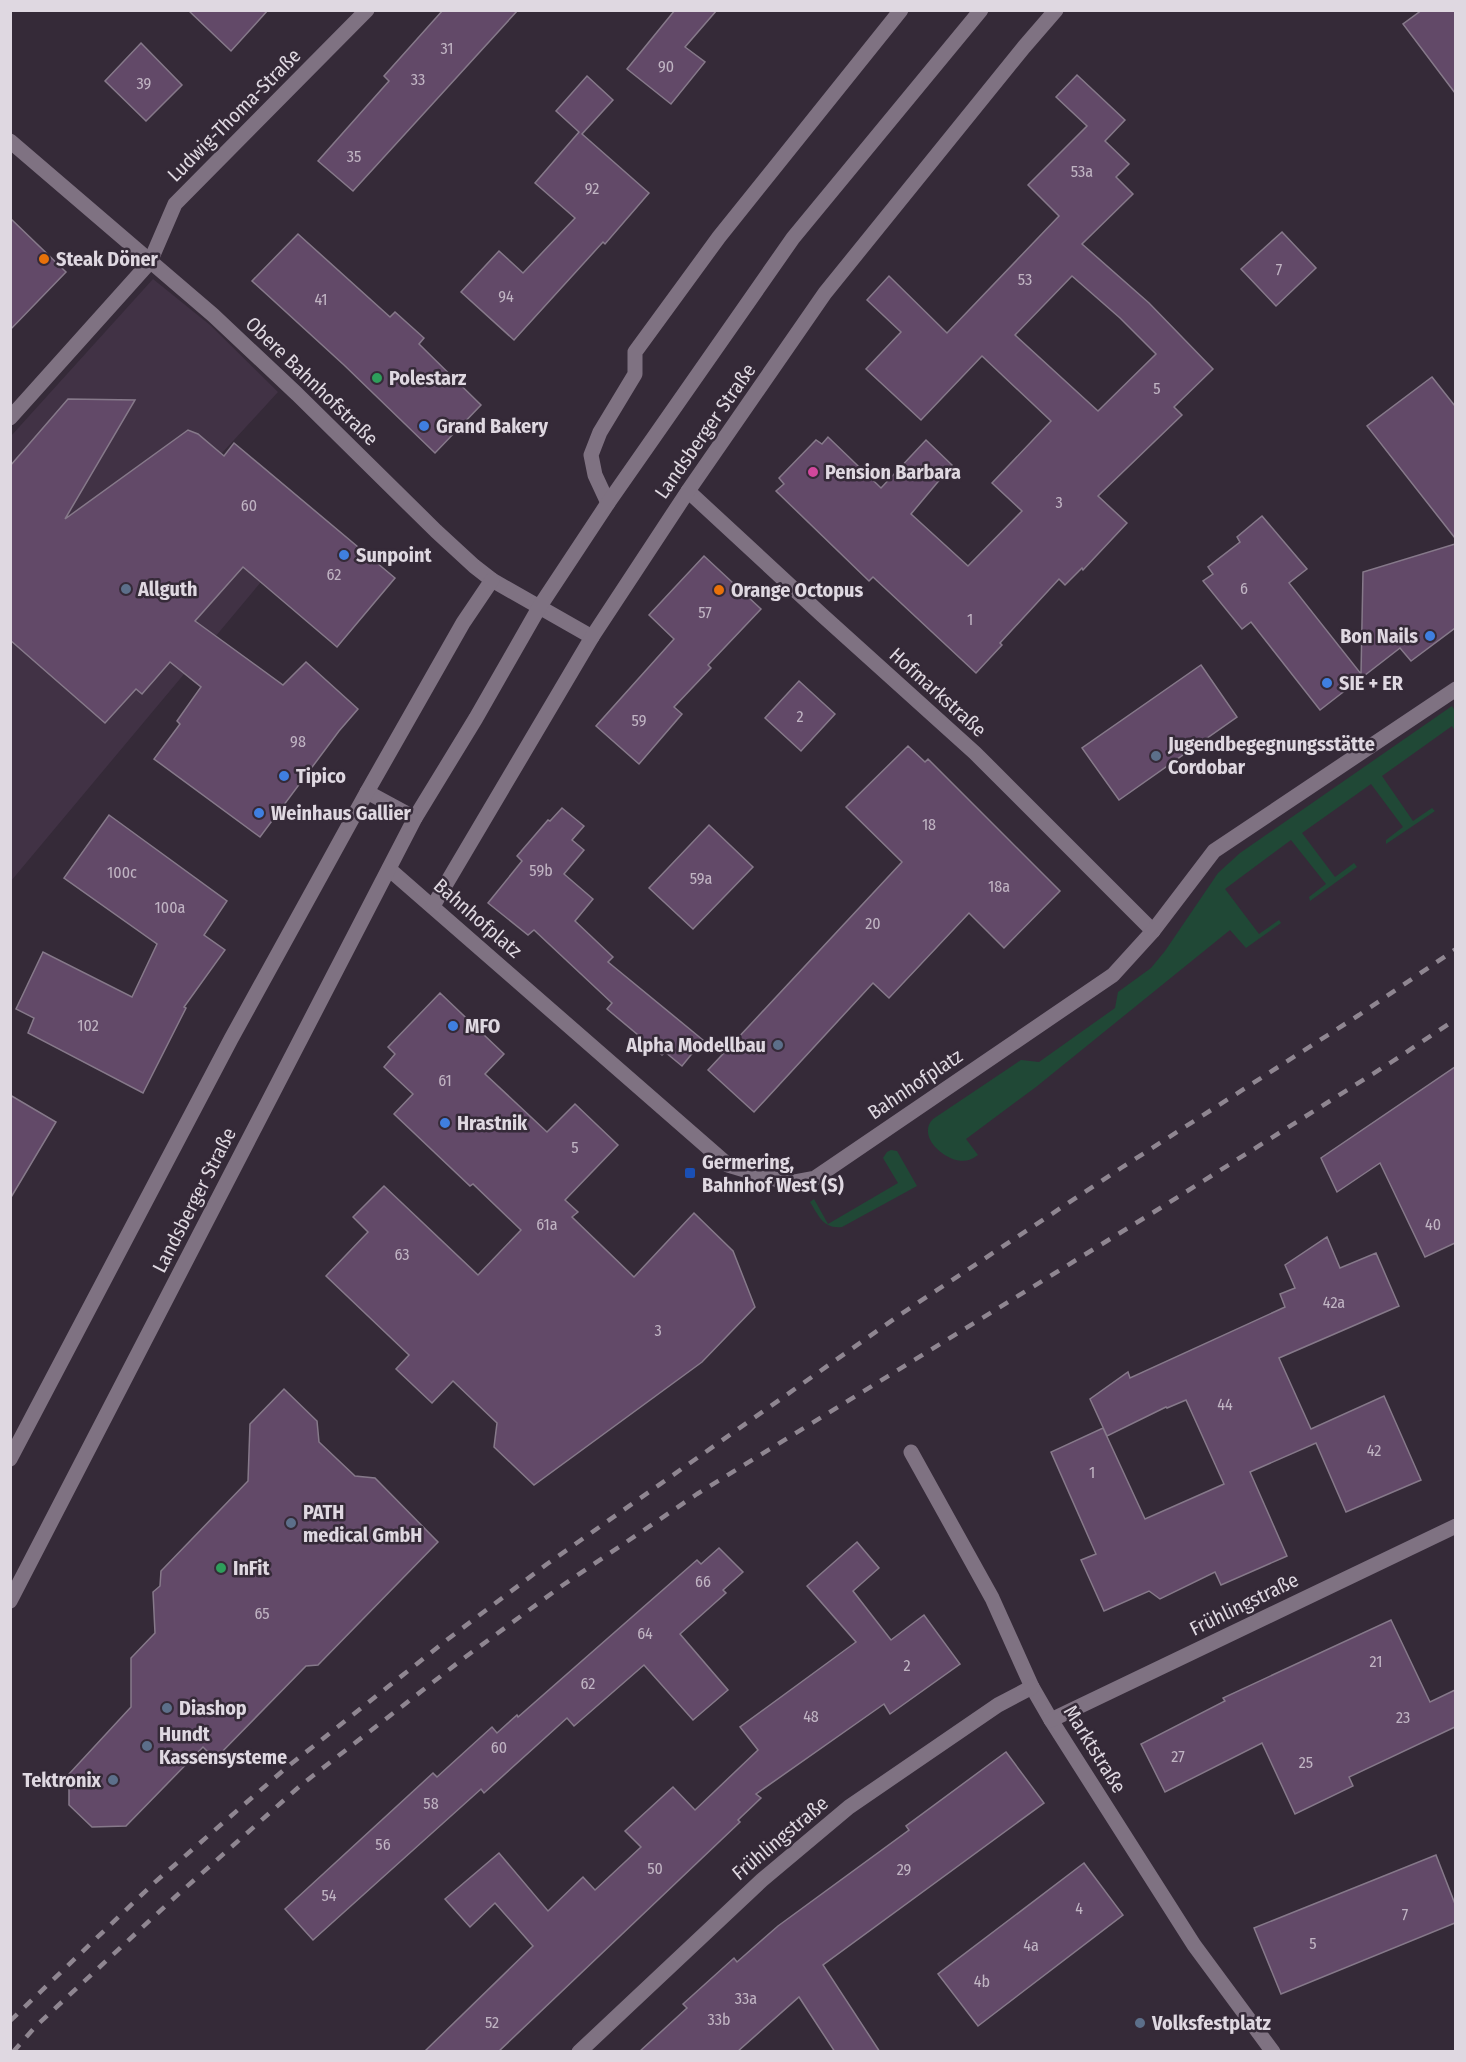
<svg xmlns="http://www.w3.org/2000/svg" width="1466" height="2062" font-family="'Fira Sans Condensed',sans-serif">
<rect width="100%" height="100%" fill="#352a38"/>
<path fill="#413245" d="M 153,279 L 210,325 L 278,392 L 177,502 L 266,576 L 11,881 L 11,436 Z"/>
<g fill="#204836">
<path d="M 1452,706 L 1455,711 L 1455,731 L 1452,726 L 1382,776 L 1413,821 L 1432,808 L 1435,811 L 1386,844 L 1386,840 L 1403,827 L 1371,784 L 1302,833 L 1335,877 L 1354,863 L 1357,867 L 1310,901 L 1309,897 L 1326,884 L 1291,840 L 1225,889 L 1259,934 L 1279,920 L 1281,923 L 1246,948 L 1230,930 L 1036,1087 L 966,1139 L 978,1155 C 975,1157 972,1159 969,1160 C 949,1166 915,1137 933,1119 L 1021,1060 L 1039,1062 L 1115,1008 L 1118,992 L 1151,968 L 1165,951 L 1218,873 L 1240,853 Z"/>
<path d="M 891,1150 L 897,1151 L 917,1186 L 842,1227 C 823,1229 819,1216 810,1202 L 814,1199 L 828,1224 L 898,1183 L 883,1158 L 887,1152 Z"/>
</g>
<g fill="#624968" stroke="#86798a" stroke-width="1.5" fill-rule="evenodd">
<path d="M 188,10 L 268,10 L 231,51 Z"/>
<path d="M 443,10 L 518,10 L 353,191 L 318,161 L 389,81 L 384,76 Z"/>
<path d="M 675,10 L 717,10 L 685,47 L 705,62 L 671,104 L 627,69 Z"/>
<path d="M 1422,10 L 1455,10 L 1455,93 L 1403,24 Z"/>
<path d="M 141,43 L 182,85 L 146,121 L 105,81 Z"/>
<path d="M 1077,75 L 1125,120 L 1105,141 L 1129,164 L 1116,177 L 1133,194 L 1082,244 L 1149,303 L 1213,369 L 1174,407 L 1182,415 L 1098,496 L 1127,523 L 1083,570 L 1082,568 L 1065,585 L 1059,579 L 1000,643 L 1002,645 L 976,673 L 873,577 L 869,581 L 776,491 L 784,484 L 779,478 L 816,440 L 822,444 L 828,437 L 881,488 L 926,440 L 952,465 L 911,514 L 968,566 L 1022,511 L 992,483 L 1051,421 L 982,356 L 921,420 L 866,369 L 901,332 L 867,300 L 889,276 L 947,333 L 1059,216 L 1028,185 L 1087,126 L 1056,97 ZM 1072,276 L 1120,318 L 1156,354 L 1098,411 L 1015,335 Z"/>
<path d="M 587,76 L 613,100 L 582,134 L 649,193 L 605,244 L 603,242 L 514,340 L 461,292 L 499,251 L 523,273 L 575,218 L 535,183 L 579,132 L 556,111 Z"/>
<path d="M 10,218 L 66,272 L 10,330 Z"/>
<path d="M 1282,232 L 1316,268 L 1276,306 L 1241,269 Z"/>
<path d="M 298,234 L 390,317 L 395,312 L 424,338 L 419,344 L 481,405 L 435,453 L 344,365 L 252,281 Z"/>
<path d="M 1432,377 L 1455,406 L 1455,538 L 1367,426 Z"/>
<path d="M 68,399 L 135,400 L 65,519 L 188,430 L 198,434 L 224,456 L 234,443 L 395,578 L 337,647 L 243,567 L 195,621 L 283,685 L 306,662 L 358,709 L 339,731 L 260,837 L 154,759 L 180,724 L 177,721 L 201,687 L 170,662 L 142,694 L 136,689 L 105,723 L 10,640 L 10,466 Z"/>
<path d="M 1262,516 L 1307,569 L 1289,583 L 1361,674 L 1363,572 L 1455,544 L 1455,628 L 1411,661 L 1400,648 L 1320,710 L 1251,622 L 1242,629 L 1203,581 L 1213,574 L 1208,567 L 1240,542 L 1237,537 Z"/>
<path d="M 704,556 L 761,609 L 708,665 L 711,668 L 674,707 L 682,714 L 639,764 L 596,726 L 674,639 L 649,615 Z"/>
<path d="M 1201,665 L 1237,717 L 1119,800 L 1082,748 Z"/>
<path d="M 799,681 L 835,714 L 801,751 L 765,718 Z"/>
<path d="M 908,746 L 925,762 L 928,759 L 1060,891 L 1004,948 L 969,913 L 889,998 L 873,983 L 754,1112 L 708,1070 L 902,862 L 846,807 Z"/>
<path d="M 562,808 L 584,826 L 572,840 L 584,850 L 564,874 L 593,899 L 575,921 L 613,957 L 608,962 L 703,1040 L 682,1066 L 665,1052 L 662,1055 L 607,1009 L 612,1003 L 534,930 L 528,935 L 488,903 L 522,861 L 517,856 L 548,820 L 550,821 Z"/>
<path d="M 109,815 L 227,901 L 204,935 L 225,950 L 184,1007 L 186,1008 L 143,1093 L 28,1033 L 34,1018 L 16,1009 L 43,952 L 132,997 L 157,944 L 64,878 Z"/>
<path d="M 709,825 L 753,867 L 693,929 L 649,888 Z"/>
<path d="M 440,993 L 504,1054 L 485,1074 L 547,1132 L 575,1104 L 618,1145 L 565,1200 L 578,1212 L 572,1217 L 634,1277 L 694,1213 L 733,1251 L 755,1307 L 702,1362 L 534,1485 L 494,1447 L 497,1423 L 453,1381 L 432,1403 L 396,1369 L 409,1355 L 326,1276 L 368,1232 L 353,1217 L 384,1186 L 478,1275 L 521,1230 L 473,1184 L 470,1186 L 394,1114 L 413,1094 L 384,1067 L 395,1054 L 388,1047 Z"/>
<path d="M 1455,1067 L 1455,1243 L 1425,1257 L 1380,1163 L 1337,1192 L 1321,1158 Z"/>
<path d="M 10,1095 L 56,1122 L 10,1199 Z"/>
<path d="M 1327,1237 L 1340,1268 L 1376,1253 L 1399,1306 L 1279,1358 L 1311,1429 L 1384,1396 L 1421,1480 L 1346,1512 L 1316,1443 L 1250,1472 L 1287,1556 L 1221,1585 L 1215,1572 L 1160,1599 L 1149,1591 L 1104,1611 L 1081,1560 L 1096,1554 L 1051,1452 L 1103,1428 L 1145,1519 L 1224,1484 L 1186,1400 L 1167,1408 L 1166,1407 L 1107,1436 L 1090,1399 L 1128,1372 L 1130,1378 L 1285,1307 L 1280,1294 L 1295,1288 L 1285,1265 Z"/>
<path d="M 284,1389 L 317,1421 L 319,1442 L 355,1476 L 375,1478 L 438,1542 L 318,1665 L 306,1666 L 215,1759 L 203,1747 L 126,1826 L 92,1827 L 69,1805 L 69,1774 L 131,1707 L 131,1658 L 155,1633 L 153,1592 L 160,1586 L 161,1571 L 248,1481 L 250,1424 Z"/>
<path d="M 857,1542 L 879,1568 L 853,1591 L 891,1640 L 924,1615 L 960,1664 L 890,1714 L 884,1704 L 756,1794 L 761,1798 L 738,1820 L 740,1822 L 498,2052 L 424,2052 L 533,1946 L 495,1903 L 470,1927 L 445,1899 L 499,1853 L 548,1911 L 583,1877 L 595,1890 L 641,1847 L 625,1831 L 673,1787 L 695,1810 L 758,1750 L 740,1727 L 856,1642 L 807,1586 Z"/>
<path d="M 719,1548 L 743,1572 L 723,1590 L 726,1593 L 680,1634 L 728,1690 L 693,1720 L 644,1665 L 574,1726 L 567,1718 L 484,1793 L 481,1789 L 313,1940 L 285,1909 L 433,1773 L 437,1777 L 492,1727 L 497,1733 L 517,1715 L 518,1717 L 697,1560 L 701,1564 Z"/>
<path d="M 1391,1620 L 1430,1702 L 1455,1690 L 1455,1727 L 1349,1777 L 1353,1786 L 1295,1814 L 1262,1743 L 1165,1792 L 1141,1744 L 1225,1701 L 1223,1698 Z"/>
<path d="M 1006,1752 L 1044,1803 L 823,1965 L 880,2052 L 835,2052 L 799,1997 L 737,2052 L 639,2052 L 687,2008 L 683,2004 L 734,1958 L 737,1962 L 778,1926 L 909,1830 L 906,1826 Z"/>
<path d="M 1436,1855 L 1455,1904 L 1455,1923 L 1281,1994 L 1254,1928 Z"/>
<path d="M 1084,1863 L 1123,1915 L 978,2026 L 938,1974 Z"/>
</g>
<g fill="none" stroke-linecap="round" stroke-linejoin="round">
<g stroke="#7f7282" stroke-width="15">
<path d="M 10,141 L 213,315 L 297,394 L 436,531 L 474,566 L 492,580 L 592,637"/>
<path d="M 10,418 L 150,262 L 175,204 L 367,10"/>
<path d="M 688,491 L 822,615 L 975,753 L 1153,931"/>
<path d="M 608,503 L 595,475 L 591,455 L 600,432 L 635,374 L 635,352 L 719,237 L 901,10"/>
<path d="M 367,792 L 415,818"/>
<path d="M 389,869 L 728,1165 L 788,1183 L 815,1178 L 1113,975 L 1153,931 L 1214,851 L 1456,689"/>
<path d="M 433,906 L 592,637 L 688,491 L 825,293 L 1024,47 L 1056,10"/>
<path d="M 911,1452 L 992,1598 L 1032,1687 L 1051,1720 L 1194,1945 L 1273,2052"/>
<path d="M 10,1459 L 231,1039 L 367,792 L 463,623 L 492,580"/>
<path d="M 1051,1720 L 1456,1526"/>
<path d="M 579,2052 L 762,1880 L 849,1807 L 998,1705 L 1032,1687"/>
</g>
<path stroke="#7f7282" stroke-width="15" d="M 10,1601 L 415,818 L 476,718 L 540,606 L 608,503 L 793,238 L 981,10"/>
<g stroke="#8f8691" stroke-width="4.5" stroke-dasharray="10 10" stroke-linecap="butt">
<path d="M 10,2021 L 154,1883 L 286,1768 L 448,1639 L 547,1564 L 901,1314 L 1121,1168 L 1359,1015 L 1456,949"/>
<path d="M 13,2052 L 36,2026 L 174,1898 L 301,1785 L 464,1658 L 563,1585 L 697,1494 L 1162,1207 L 1390,1063 L 1456,1019"/>
</g>
</g>
<g fill="#e8710a" stroke="#352a38" stroke-width="2">
<circle cx="44" cy="259" r="6"/>
<circle cx="719" cy="590" r="6"/>
</g>
<g fill="#2e9e5b" stroke="#352a38" stroke-width="2">
<circle cx="377" cy="378" r="6"/>
<circle cx="221" cy="1568" r="6"/>
</g>
<g fill="#3f7fe0" stroke="#352a38" stroke-width="2">
<circle cx="424" cy="426" r="6"/>
<circle cx="344" cy="555" r="6"/>
<circle cx="1430" cy="636" r="6"/>
<circle cx="1327" cy="683" r="6"/>
<circle cx="284" cy="776" r="6"/>
<circle cx="259" cy="813" r="6"/>
<circle cx="453" cy="1026" r="6"/>
<circle cx="445" cy="1123" r="6"/>
</g>
<circle fill="#d1479c" stroke="#352a38" stroke-width="2" cx="813" cy="472" r="6"/>
<g fill="#5c6f8a" stroke="#352a38" stroke-width="2">
<circle cx="126" cy="589" r="6"/>
<circle cx="1156" cy="756" r="6"/>
<circle cx="778" cy="1045" r="6"/>
<circle cx="291" cy="1523" r="6"/>
<circle cx="167" cy="1708" r="6"/>
<circle cx="147" cy="1746" r="6"/>
<circle cx="113" cy="1780" r="6"/>
<circle cx="1140" cy="2023" r="6"/>
</g>
<rect fill="#1a4fb4" stroke="#352a38" stroke-width="2" x="684" y="1167" width="12" height="12" rx="3"/>
<g text-anchor="middle" stroke-width="5" stroke-linejoin="round" paint-order="stroke">
<g font-size="16" fill="#c0b4c3">
<text x="447" y="54">31</text>
<text x="666" y="72">90</text>
<text x="418" y="85">33</text>
<text x="144" y="89">39</text>
<text x="354" y="162">35</text>
<text x="1082" y="177">53a</text>
<text x="592" y="194">92</text>
<text x="1279" y="275">7</text>
<text x="1025" y="285">53</text>
<text x="506" y="302">94</text>
<text x="321" y="305">41</text>
<text x="1157" y="394">5</text>
<text x="1059" y="508">3</text>
<text x="249" y="511">60</text>
<text x="334" y="580">62</text>
<text x="1244" y="594">6</text>
<text x="705" y="618">57</text>
<text x="970" y="625">1</text>
<text x="800" y="722">2</text>
<text x="639" y="726">59</text>
<text x="298" y="747">98</text>
<text x="929" y="830">18</text>
<text x="541" y="876">59b</text>
<text x="122" y="878">100c</text>
<text x="701" y="884">59a</text>
<text x="999" y="892">18a</text>
<text x="170" y="913">100a</text>
<text x="873" y="929">20</text>
<text x="88" y="1031">102</text>
<text x="445" y="1086">61</text>
<text x="575" y="1153">5</text>
<text x="547" y="1230">61a</text>
<text x="1433" y="1230">40</text>
<text x="402" y="1260">63</text>
<text x="1334" y="1308">42a</text>
<text x="658" y="1336">3</text>
<text x="1225" y="1410">44</text>
<text x="1374" y="1456">42</text>
<text x="1092" y="1478">1</text>
<text x="703" y="1587">66</text>
<text x="262" y="1619">65</text>
<text x="645" y="1639">64</text>
<text x="1376" y="1667">21</text>
<text x="907" y="1671">2</text>
<text x="588" y="1689">62</text>
<text x="811" y="1722">48</text>
<text x="1403" y="1723">23</text>
<text x="499" y="1753">60</text>
<text x="1178" y="1762">27</text>
<text x="1306" y="1768">25</text>
<text x="431" y="1809">58</text>
<text x="383" y="1850">56</text>
<text x="655" y="1874">50</text>
<text x="904" y="1875">29</text>
<text x="329" y="1901">54</text>
<text x="1079" y="1914">4</text>
<text x="1405" y="1920">7</text>
<text x="1313" y="1949">5</text>
<text x="1031" y="1951">4a</text>
<text x="982" y="1987">4b</text>
<text x="746" y="2004">33a</text>
<text x="719" y="2025">33b</text>
<text x="492" y="2028">52</text>
</g>
<g font-size="20" fill="#dfd8e1" stroke="#352a38">
<text transform="translate(234 115) rotate(-45)" y="7">Ludwig-Thoma-Straße</text>
<text transform="translate(312 381) rotate(44)" y="7">Obere Bahnhofstraße</text>
<text transform="translate(705 431) rotate(-55)" y="7">Landsberger Straße</text>
<text transform="translate(938 692) rotate(42)" y="7">Hofmarkstraße</text>
<text transform="translate(478 918) rotate(41)" y="7">Bahnhofplatz</text>
<text transform="translate(915 1084) rotate(-34)" y="7">Bahnhofplatz</text>
<text transform="translate(194 1200) rotate(-63)" y="7">Landsberger Straße</text>
<text transform="translate(1244 1604) rotate(-26)" y="7">Frühlingstraße</text>
<text transform="translate(1095 1749) rotate(58)" y="7">Marktstraße</text>
<text transform="translate(780 1838) rotate(-40)" y="7">Frühlingstraße</text>
</g>
<g font-size="20" font-weight="bold" fill="#dfd8e1" stroke="#352a38" text-anchor="start">
<text x="56" y="266">Steak Döner</text>
<text x="389" y="385">Polestarz</text>
<text x="436" y="433">Grand Bakery</text>
<text x="825" y="479">Pension Barbara</text>
<text x="356" y="562">Sunpoint</text>
<text x="138" y="596">Allguth</text>
<text x="731" y="597">Orange Octopus</text>
<text x="1418" y="643" text-anchor="end">Bon Nails</text>
<text x="1339" y="690">SIE + ER</text>
<text x="1168" y="751">Jugendbegegnungsstätte<tspan x="1168" dy="23">Cordobar</tspan></text>
<text x="296" y="783">Tipico</text>
<text x="271" y="820">Weinhaus Gallier</text>
<text x="465" y="1033">MFO</text>
<text x="766" y="1052" text-anchor="end">Alpha Modellbau</text>
<text x="457" y="1130">Hrastnik</text>
<text x="702" y="1169">Germering,<tspan x="702" dy="23">Bahnhof West (S)</tspan></text>
<text x="303" y="1519">PATH<tspan x="303" dy="23">medical GmbH</tspan></text>
<text x="233" y="1575">InFit</text>
<text x="179" y="1715">Diashop</text>
<text x="159" y="1741">Hundt<tspan x="159" dy="23">Kassensysteme</tspan></text>
<text x="101" y="1787" text-anchor="end">Tektronix</text>
<text x="1152" y="2030">Volksfestplatz</text>
</g>
</g>
<rect width="1466" height="2062" fill="none" stroke="#dfd8e1" stroke-width="24"/>
</svg>
